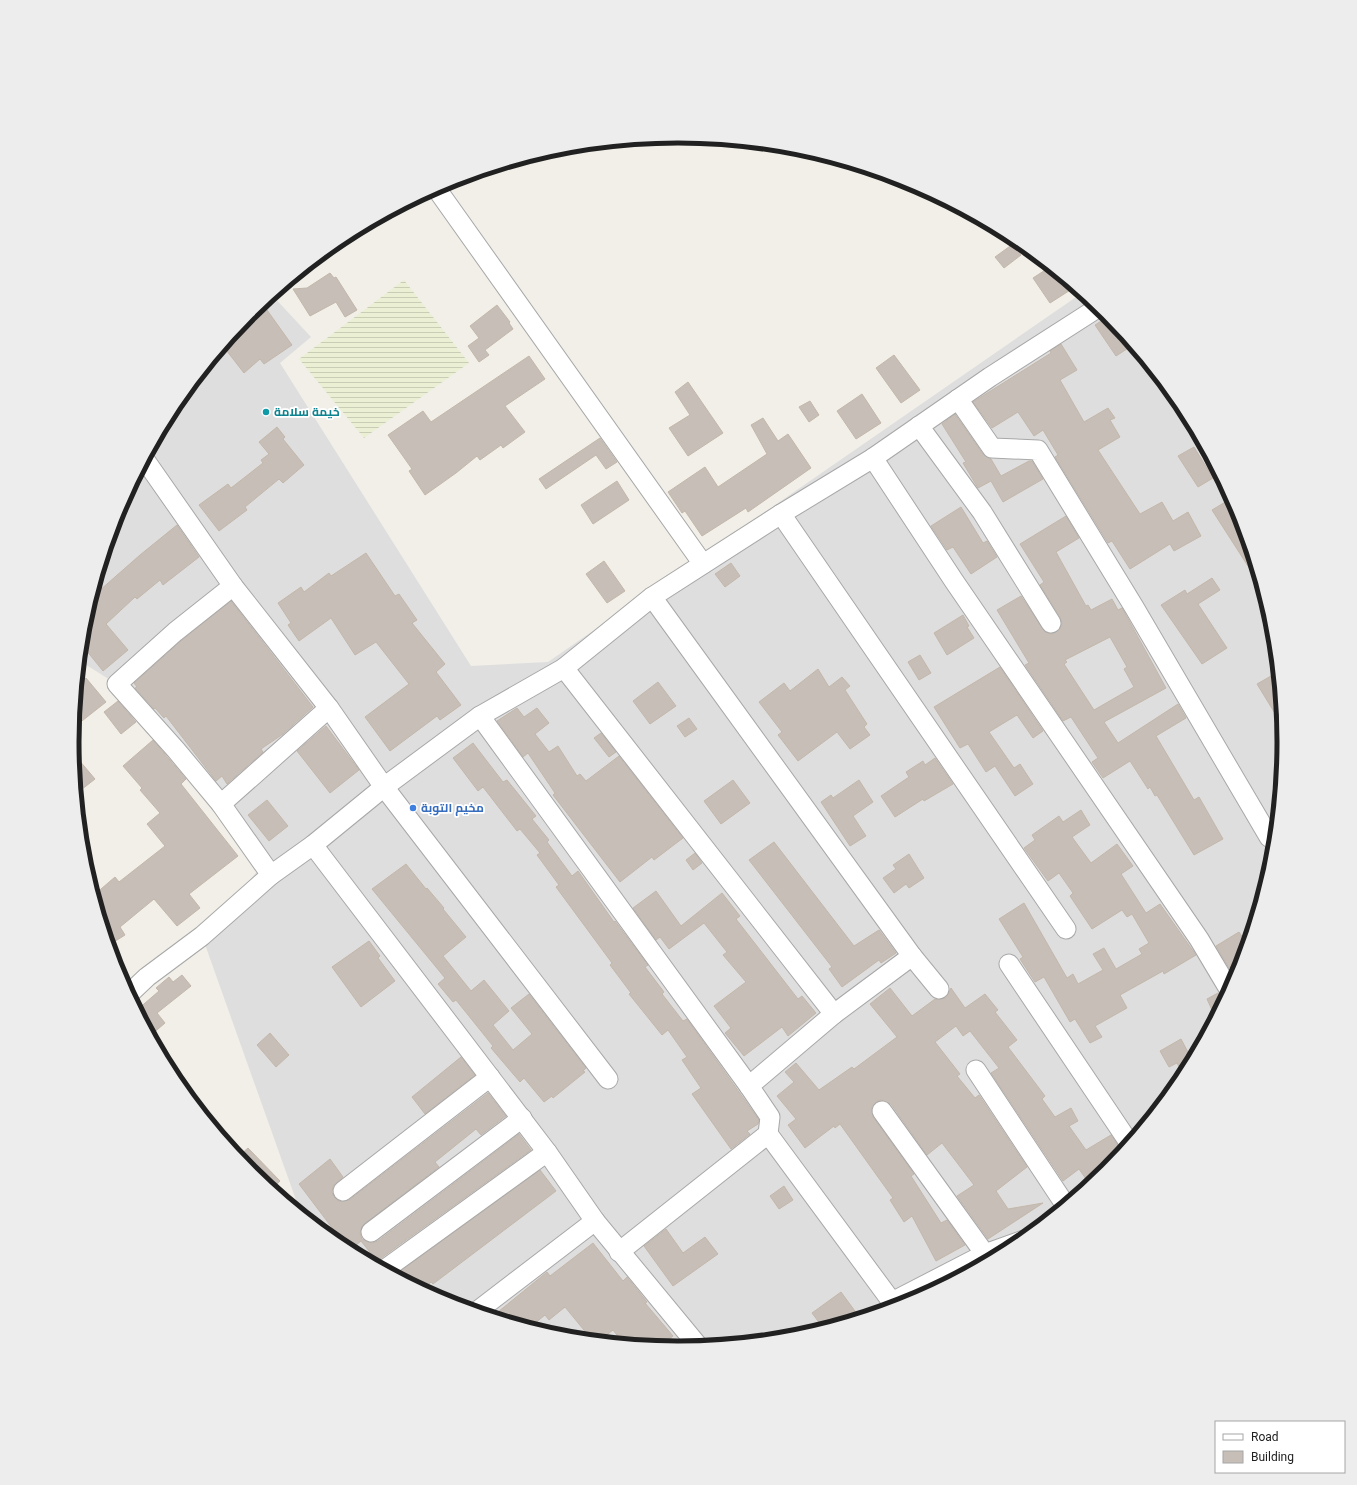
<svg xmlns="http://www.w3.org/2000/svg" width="1357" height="1485" font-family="Roboto,Cairo,sans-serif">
<defs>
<pattern id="farmland-rules" width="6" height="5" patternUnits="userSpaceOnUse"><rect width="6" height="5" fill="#ebefd4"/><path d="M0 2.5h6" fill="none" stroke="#c9cdb6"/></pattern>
</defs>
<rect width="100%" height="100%" fill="#f1efe8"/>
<path fill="#dfdede" d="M 1082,293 L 1108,314 L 1183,406 L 1239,511 L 1273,624 L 1285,743 L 1273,861 L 1239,975 L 1183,1080 L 1107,1172 L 1015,1247 L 910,1303 L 797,1337 L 678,1349 L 560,1337 L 446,1303 L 341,1247 L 301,1214 L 202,936 L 260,868 L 126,690 L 80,661 L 84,624 L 118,510 L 174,405 L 250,313 L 272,295 L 311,337 L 280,363 L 471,666 L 548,662 Z"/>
<path fill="url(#farmland-rules)" d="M 404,280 L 469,363 L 364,438 L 299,359 Z"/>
<g fill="#c6beb7" stroke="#c3b7aa" fill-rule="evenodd">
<path d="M 1013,244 L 1021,255 L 1004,268 L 995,257 Z"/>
<path d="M 1050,267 L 1075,287 L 1050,303 L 1033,278 Z"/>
<path d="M 330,273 L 334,278 L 336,277 L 357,310 L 345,317 L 336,302 L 310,316 L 293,289 L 307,288 Z"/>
<path d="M 262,303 L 292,345 L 264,364 L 260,359 L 244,373 L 223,346 L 250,313 Z"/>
<path d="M 497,305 L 510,322 L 509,323 L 513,329 L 485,350 L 489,355 L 479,362 L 468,346 L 479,338 L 470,326 Z"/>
<path d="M 1109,316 L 1133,345 L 1116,356 L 1095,325 Z"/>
<path d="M 1061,344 L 1077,370 L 1060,380 L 1084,422 L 1108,408 L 1115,418 L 1110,420 L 1120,437 L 1098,450 L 1140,514 L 1162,502 L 1173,521 L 1188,512 L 1201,536 L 1174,551 L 1170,544 L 1130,569 L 1112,541 L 1108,543 L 1055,457 L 1058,455 L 1043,430 L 1034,436 L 1018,412 L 992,428 L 973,402 L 1051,353 L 1050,351 Z"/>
<path d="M 894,355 L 920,390 L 901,403 L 876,368 Z"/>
<path d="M 529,356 L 545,379 L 505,406 L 525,432 L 503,448 L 501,445 L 480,460 L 477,456 L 456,473 L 425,495 L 409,471 L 412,469 L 388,435 L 423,411 L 431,422 Z"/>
<path d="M 688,382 L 723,433 L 688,456 L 669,428 L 690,415 L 675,392 Z"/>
<path d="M 862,394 L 881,423 L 856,439 L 837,411 Z"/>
<path d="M 810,401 L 819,415 L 809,422 L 799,407 Z"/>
<path d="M 955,414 L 983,454 L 991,459 L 1001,476 L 1029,461 L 1032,461 L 1043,479 L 1003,502 L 991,481 L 978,488 L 963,463 L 966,462 L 942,424 Z"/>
<path d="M 763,418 L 778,441 L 788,434 L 811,468 L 748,512 L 746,508 L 702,536 L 685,511 L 682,513 L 668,492 L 705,467 L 718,487 L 767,454 L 751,425 Z"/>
<path d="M 277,427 L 285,437 L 283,439 L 304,465 L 283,483 L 279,479 L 245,507 L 247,510 L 219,531 L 199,505 L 228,484 L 231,488 L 263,463 L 261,460 L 269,454 L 259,442 Z"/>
<path d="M 600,438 L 617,462 L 606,469 L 596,455 L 546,489 L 539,479 Z"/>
<path d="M 1194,447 L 1213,478 L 1198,487 L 1178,456 Z"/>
<path d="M 617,481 L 629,500 L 593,524 L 581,505 Z"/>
<path d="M 1232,498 L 1239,511 L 1259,576 L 1255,577 L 1212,510 Z"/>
<path d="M 961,507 L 983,543 L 987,541 L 997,557 L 971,574 L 953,547 L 947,550 L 931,526 Z"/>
<path d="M 1066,516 L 1079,538 L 1056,552 L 1086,606 L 1088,605 L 1091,610 L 1112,599 L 1118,610 L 1122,608 L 1166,688 L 1104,722 L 1118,743 L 1178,704 L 1186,718 L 1156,736 L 1194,800 L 1199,797 L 1223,839 L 1194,855 L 1157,795 L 1155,796 L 1150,787 L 1148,789 L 1130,761 L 1103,778 L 1092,762 L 1098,758 L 1071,717 L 1063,721 L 1025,665 L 1029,663 L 997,610 L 1021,596 L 1045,632 L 1052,634 L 1060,629 L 1062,623 L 1060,617 L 1040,585 L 1044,582 L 1020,544 ZM 1110,637 L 1127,667 L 1124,669 L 1134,687 L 1094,710 L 1064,664 L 1067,662 L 1065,660 Z"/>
<path d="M 177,525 L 199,557 L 163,585 L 160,580 L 137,599 L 135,597 L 106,624 L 128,650 L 103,671 L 82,645 L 84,624 L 95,586 L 99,591 L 140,555 Z"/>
<path d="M 366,553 L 395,596 L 399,594 L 417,620 L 412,623 L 445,664 L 436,672 L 461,705 L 440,720 L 437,716 L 390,751 L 365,717 L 409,684 L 376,642 L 355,655 L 331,618 L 299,641 L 288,625 L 291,623 L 278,603 L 301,587 L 304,592 L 329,573 L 331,576 Z"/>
<path d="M 604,561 L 625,591 L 607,603 L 586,574 Z"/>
<path d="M 731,563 L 740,576 L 725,587 L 715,574 Z"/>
<path d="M 1212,578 L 1220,590 L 1198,604 L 1227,648 L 1202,664 L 1161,605 L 1185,590 L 1187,594 Z"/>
<path d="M 231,601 L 313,707 L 283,734 L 261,749 L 263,752 L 227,784 L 222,776 L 216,781 L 166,716 L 164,718 L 155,708 L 154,709 L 135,688 L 137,687 L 134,683 L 182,640 Z"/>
<path d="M 963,615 L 969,626 L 967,627 L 974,638 L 947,655 L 934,633 Z"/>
<path d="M 920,655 L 931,673 L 919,680 L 908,662 Z"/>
<path d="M 1000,667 L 1043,731 L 1033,738 L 1017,715 L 989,732 L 1014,768 L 1020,764 L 1033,784 L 1015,796 L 995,766 L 986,772 L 968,744 L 960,748 L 934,707 Z"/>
<path d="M 818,669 L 829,687 L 842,677 L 850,686 L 845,690 L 867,724 L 864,727 L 870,735 L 850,749 L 837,732 L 798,761 L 778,735 L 782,732 L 759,702 L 784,683 L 790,691 Z"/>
<path d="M 1278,672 L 1284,728 L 1257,684 Z"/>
<path d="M 86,678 L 106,702 L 73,728 L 78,684 Z"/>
<path d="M 658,682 L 676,706 L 650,724 L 633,701 Z"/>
<path d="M 118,701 L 136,722 L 121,734 L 104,712 Z"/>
<path d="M 517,708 L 524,717 L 537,708 L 549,723 L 535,734 L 549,752 L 558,746 L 577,776 L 580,774 L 586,781 L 619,756 L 683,838 L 654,860 L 652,857 L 620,882 L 553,795 L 555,793 L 528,753 L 523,757 L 497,721 Z"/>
<path d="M 689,718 L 697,729 L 685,737 L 677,726 Z"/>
<path d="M 326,726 L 359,770 L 330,793 L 297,751 Z"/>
<path d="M 601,733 L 616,752 L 609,757 L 594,738 Z"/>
<path d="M 153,740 L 186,779 L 181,784 L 238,856 L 189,894 L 200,908 L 177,926 L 154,899 L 120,927 L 125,935 L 109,945 L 94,895 L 115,877 L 119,882 L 165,846 L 147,824 L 160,813 L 140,790 L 142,788 L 123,766 Z"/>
<path d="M 473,743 L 503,782 L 507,780 L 536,816 L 532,819 L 549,840 L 547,842 L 572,876 L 578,871 L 614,922 L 615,921 L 648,965 L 645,967 L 664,992 L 662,994 L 683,1021 L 687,1019 L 759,1120 L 758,1124 L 747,1131 L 750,1134 L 731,1149 L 692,1094 L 701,1088 L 682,1060 L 687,1057 L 668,1030 L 662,1035 L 629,994 L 631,993 L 610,965 L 612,963 L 556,887 L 559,885 L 537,855 L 540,853 L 520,829 L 517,831 L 483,787 L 478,791 L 453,758 Z"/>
<path d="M 73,753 L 95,779 L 77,793 Z"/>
<path d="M 935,758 L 953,784 L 924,801 L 923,799 L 895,817 L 881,796 L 909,777 L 906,772 L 923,761 L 925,765 Z"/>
<path d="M 733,780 L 750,803 L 721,824 L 704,801 Z"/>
<path d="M 859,780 L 873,802 L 853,816 L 866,836 L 850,846 L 821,802 L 831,795 L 833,798 Z"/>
<path d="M 267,800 L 288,826 L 269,841 L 248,815 Z"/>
<path d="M 1081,810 L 1090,825 L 1072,837 L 1091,863 L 1117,844 L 1133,866 L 1121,874 L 1146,913 L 1160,904 L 1196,955 L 1164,974 L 1163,971 L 1120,995 L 1127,1008 L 1095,1026 L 1102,1037 L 1090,1043 L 1075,1019 L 1070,1022 L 1044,977 L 1035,982 L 1020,959 L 1023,957 L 999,919 L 1024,903 L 1067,978 L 1073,974 L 1078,984 L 1103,970 L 1093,954 L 1104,948 L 1116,969 L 1142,954 L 1139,949 L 1149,943 L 1132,914 L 1127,917 L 1122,910 L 1092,929 L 1070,896 L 1073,893 L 1059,873 L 1048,881 L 1024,848 L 1035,840 L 1032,835 L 1059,816 L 1063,822 Z"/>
<path d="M 774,842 L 854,946 L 879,930 L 896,953 L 881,963 L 879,960 L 842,987 L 829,969 L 832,967 L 749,860 Z"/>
<path d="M 695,853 L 702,863 L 693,870 L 686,860 Z"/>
<path d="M 909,854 L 924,878 L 909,888 L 906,884 L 894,893 L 883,878 L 896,869 L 893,865 Z"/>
<path d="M 406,864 L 426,889 L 427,888 L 444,908 L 443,909 L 466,937 L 443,956 L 471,991 L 484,980 L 509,1011 L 493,1025 L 513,1050 L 532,1034 L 511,1008 L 529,994 L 586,1068 L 583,1071 L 585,1072 L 553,1098 L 552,1096 L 544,1102 L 524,1078 L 520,1082 L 491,1048 L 493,1046 L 456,1000 L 453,1002 L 438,984 L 445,978 L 372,889 Z"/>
<path d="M 656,891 L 681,926 L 722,893 L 740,916 L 736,919 L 798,999 L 802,996 L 816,1013 L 788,1036 L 782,1027 L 744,1056 L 725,1033 L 731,1028 L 714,1006 L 746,982 L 723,955 L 727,952 L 704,923 L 669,949 L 660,937 L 656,940 L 633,908 Z"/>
<path d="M 1239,932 L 1248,945 L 1244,959 L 1229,968 L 1216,946 Z"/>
<path d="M 369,941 L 380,956 L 378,958 L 395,981 L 361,1007 L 332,967 Z"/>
<path d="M 182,975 L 191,986 L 157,1013 L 165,1023 L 151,1035 L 137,1010 L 159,991 L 156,988 L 169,977 L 173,982 Z"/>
<path d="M 890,988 L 912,1016 L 935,999 L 946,998 L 951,988 L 965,1008 L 985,994 L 998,1010 L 995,1012 L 1017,1040 L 1008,1047 L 1045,1096 L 1042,1099 L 1055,1117 L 1071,1108 L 1078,1121 L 1069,1126 L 1086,1150 L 1111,1135 L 1123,1152 L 1107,1172 L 1104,1168 L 1086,1179 L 1079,1169 L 1063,1181 L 991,1073 L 999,1068 L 970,1031 L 963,1036 L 956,1026 L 935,1042 L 960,1074 L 957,1076 L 975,1098 L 979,1095 L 1027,1167 L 996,1191 L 1008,1209 L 1043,1203 L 988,1239 L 957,1196 L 974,1185 L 942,1143 L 927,1155 L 891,1104 L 881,1100 L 876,1102 L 872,1107 L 873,1117 L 914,1174 L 911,1176 L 941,1223 L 947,1220 L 965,1245 L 936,1261 L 912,1216 L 904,1222 L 890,1200 L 893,1198 L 840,1124 L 835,1128 L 834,1126 L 805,1148 L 788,1125 L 796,1119 L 777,1096 L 794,1082 L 785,1072 L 796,1063 L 819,1090 L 852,1067 L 854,1069 L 897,1037 L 870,1004 Z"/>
<path d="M 1218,993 L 1224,1003 L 1212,1010 L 1207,999 Z"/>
<path d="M 270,1033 L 289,1055 L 276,1067 L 257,1045 Z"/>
<path d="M 1181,1039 L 1190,1056 L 1187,1057 L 1191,1064 L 1184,1076 L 1177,1063 L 1169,1067 L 1160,1051 Z"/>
<path d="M 461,1057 L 475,1075 L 425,1114 L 412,1097 Z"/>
<path d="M 488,1093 L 506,1116 L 481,1135 L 476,1129 L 435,1162 L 439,1167 L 364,1224 L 360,1233 L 362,1239 L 372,1243 L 378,1241 L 519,1134 L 531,1150 L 377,1261 L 361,1241 L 349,1251 L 332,1230 L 333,1229 L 299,1184 L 330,1159 L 343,1177 L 333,1186 L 332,1192 L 334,1197 L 339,1201 L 349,1200 Z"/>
<path d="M 248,1148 L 280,1181 L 272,1189 L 249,1171 L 238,1157 Z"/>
<path d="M 540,1170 L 556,1191 L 433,1284 L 431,1282 L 423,1290 L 395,1275 Z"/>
<path d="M 784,1186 L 793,1200 L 779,1209 L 770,1196 Z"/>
<path d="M 666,1229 L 683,1253 L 705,1237 L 718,1254 L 673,1286 L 644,1246 Z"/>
<path d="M 593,1243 L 623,1281 L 627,1277 L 647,1302 L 645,1303 L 673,1336 L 659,1347 L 624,1344 L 613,1330 L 599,1341 L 593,1341 L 565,1307 L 549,1320 L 545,1315 L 529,1328 L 494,1317 L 500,1313 L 498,1312 L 547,1272 L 550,1276 Z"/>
<path d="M 841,1292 L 860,1318 L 824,1329 L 812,1313 Z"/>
</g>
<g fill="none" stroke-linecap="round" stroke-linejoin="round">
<g stroke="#a8a8a8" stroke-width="21">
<g id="minor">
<path d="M 436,188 L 703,564"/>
<path d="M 958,399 L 992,448 L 1038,450 L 1134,607 L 1269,837 L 1275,841"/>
<path d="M 919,426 L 982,512 L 1051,623"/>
<path d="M 873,458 L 954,581 L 1199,939 L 1230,991"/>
<path d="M 145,460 L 233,586 L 329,708 L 384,787 L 608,1079"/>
<path d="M 781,514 L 1066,929"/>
<path d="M 233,586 L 175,632 L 117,684 L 176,750 L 221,804 L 271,875"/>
<path d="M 652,597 L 912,956 L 939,989"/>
<path d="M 564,668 L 834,1014"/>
<path d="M 480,716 L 749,1086 L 770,1117 L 768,1134 L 892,1302"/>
<path d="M 221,804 L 329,708"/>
<path d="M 313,845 L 547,1152 L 595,1221 L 699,1347"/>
<path d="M 1009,964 L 1130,1144"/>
<path d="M 129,994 L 147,977 L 202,936 L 271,875 L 313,845 L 384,787 L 480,716 L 564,668 L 652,597 L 781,514 L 873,458 L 990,377 L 1099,307"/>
<path d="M 976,1070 L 1066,1206"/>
<path d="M 749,1086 L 834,1014 L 912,956"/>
<path d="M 882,1111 L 985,1254"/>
<path d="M 343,1191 L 490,1077"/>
<path d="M 371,1232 L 522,1118"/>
<path d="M 619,1252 L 768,1134"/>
<path d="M 384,1270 L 547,1152"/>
<path d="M 895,1308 L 892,1302 L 985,1254 L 1024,1240"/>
<path d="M 476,1312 L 595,1221"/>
</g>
</g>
<use href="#minor" stroke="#fff" stroke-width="19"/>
</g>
<circle fill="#0f9aa8" stroke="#fff" stroke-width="1.5" cx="266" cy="412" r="4"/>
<circle fill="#3f7fe0" stroke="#fff" stroke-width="1.5" cx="413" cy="808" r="4"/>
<g text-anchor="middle" stroke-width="3.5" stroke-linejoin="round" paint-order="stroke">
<g font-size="12" font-weight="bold" fill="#0d838f" stroke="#fff" text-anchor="start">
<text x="274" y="416">خيمة سلامة</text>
</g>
<g font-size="12" font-weight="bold" fill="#366cbe" stroke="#fff" text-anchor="start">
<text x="421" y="812">مخيم التوبة</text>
</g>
</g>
<path d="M0 0H1357V1485H0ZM79 742a599 599 0 1 1 1198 0a599 599 0 1 1-1198 0Z" fill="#ededed" fill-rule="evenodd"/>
<path fill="none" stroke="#212121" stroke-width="5" d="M79 742a599 599 0 1 1 1198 0a599 599 0 1 1-1198 0Z"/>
<rect x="1215" y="1421" width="130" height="52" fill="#ffffff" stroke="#a6a6a6"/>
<rect x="1223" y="1434" width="20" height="6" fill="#ffffff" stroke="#a6a6a6"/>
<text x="1251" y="1441" font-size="12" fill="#212121">Road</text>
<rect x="1223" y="1451" width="20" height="12" fill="#c6beb7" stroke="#a6a6a6"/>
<text x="1251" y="1461" font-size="12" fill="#212121">Building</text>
</svg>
